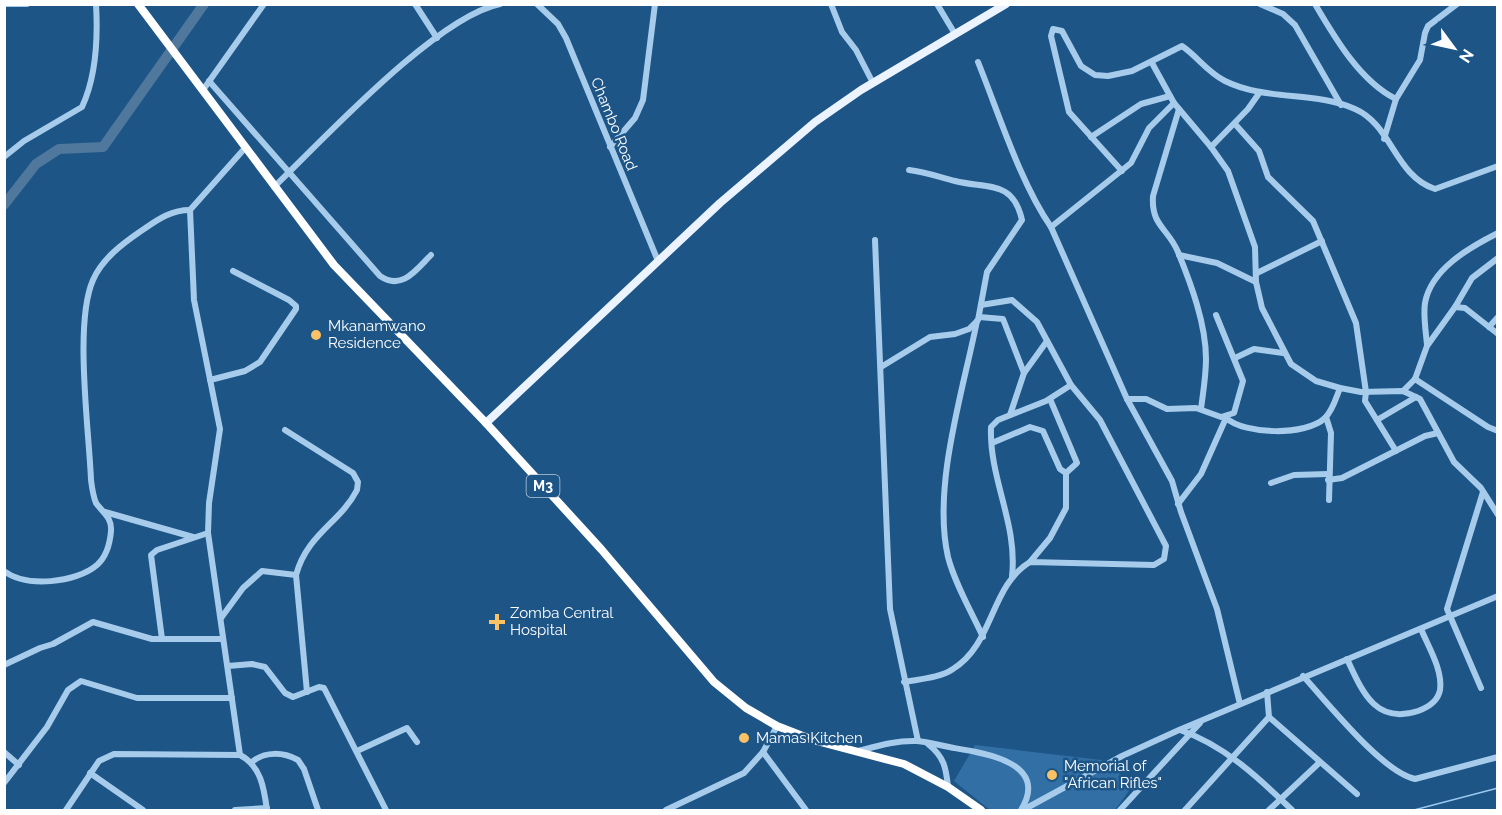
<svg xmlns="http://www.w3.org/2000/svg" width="1502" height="815" font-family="Raleway,sans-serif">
<rect width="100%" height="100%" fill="#1d5587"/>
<path fill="#316fa5" d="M 975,745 L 1101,760 L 1115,768 L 1131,788 L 1115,810 L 990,810 L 954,781 Z"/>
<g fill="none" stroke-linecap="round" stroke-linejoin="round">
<path stroke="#9ac8ed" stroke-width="1.5" d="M 1414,810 L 1498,788"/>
<path stroke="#50779c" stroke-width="10" d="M 4,205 L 36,164 L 59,149 L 103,147 L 204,4"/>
<g stroke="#a7cceb" stroke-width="6">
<path d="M 5,4 L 27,4"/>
<path d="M 415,4 L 437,38"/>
<path d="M 537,4 L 558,24 L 566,38 L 658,261"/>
<path d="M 831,4 L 842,32 L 856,50 L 873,83"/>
<path d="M 937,4 L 955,34"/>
<path d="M 1260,4 L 1283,14 L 1295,25 L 1341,105"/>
<path d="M 1315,4 C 1335,38 1360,81 1396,99"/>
<path d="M 978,62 C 999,114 1020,182 1051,227 L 1127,399 L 1172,481 L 1181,512 L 1217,609 L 1240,704"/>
<path d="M 1152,63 L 1174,103 L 1211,147 L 1228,171 L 1255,247 L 1256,282 L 1262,308 L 1291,364 L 1316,381 L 1340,388 L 1361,392 L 1403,391 L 1420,399 L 1454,462 L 1481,488 L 1498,515"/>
<path d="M 209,81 L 380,276 C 402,291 416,270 431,255"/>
<path d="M 203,90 L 264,4"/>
<path d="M 1179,109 L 1153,196 C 1151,226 1168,228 1178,252 C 1191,284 1206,324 1206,359 C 1206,376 1203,393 1201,409"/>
<path d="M 1235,124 L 1259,151 L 1268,177 L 1313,221 L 1356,323 L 1366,392 L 1365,401 L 1396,451"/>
<path d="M 1091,137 L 1141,104 L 1170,96"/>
<path d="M 1384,139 L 1396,99 L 1420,60 L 1425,33 L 1428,26 L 1457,4"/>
<path d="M 610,147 L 635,118 L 643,100 L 655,4"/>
<path d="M 1211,147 L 1248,109 L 1260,92"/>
<path d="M 4,157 L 24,141 L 82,107 C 96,77 98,38 96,4"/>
<path d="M 1122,171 L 1069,112 L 1051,36 L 1053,29 L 1062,31 L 1081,66 L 1095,75 L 1108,76 L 1132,71 L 1182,46 C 1198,57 1207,72 1225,81 C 1265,101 1315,91 1355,109 C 1392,125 1395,176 1435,189 L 1498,166"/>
<path d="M 274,187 C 323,140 436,17 500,4"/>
<path d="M 1051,227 L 1131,163 L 1149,128 L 1174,103"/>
<path d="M 875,240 L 890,609 L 918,741"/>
<path d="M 1179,255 L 1217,263 L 1256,282"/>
<path d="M 1257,273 L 1322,241"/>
<path d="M 1455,307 L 1472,278 L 1498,258"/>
<path d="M 979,317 L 1003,319 L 1024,373"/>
<path d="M 977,321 C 963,391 932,487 948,557 C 955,584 971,611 983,637"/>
<path d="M 1489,327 L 1498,317"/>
<path d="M 1427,345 C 1426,332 1423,316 1425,303 C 1431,269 1470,247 1498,233"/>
<path d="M 1235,358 L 1254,349 L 1283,353"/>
<path d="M 881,367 L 930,337 L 955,334 L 969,329 L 978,320 L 987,272 L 1022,220 C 1013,179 986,189 955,181 C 939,177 926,172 909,170"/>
<path d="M 1415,379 L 1488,427 L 1498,431"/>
<path d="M 210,380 L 245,371 L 260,362 L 296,309 L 296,306 L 289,300 L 233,271"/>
<path d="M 1403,391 L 1415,379 L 1427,346 L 1455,307 L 1465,308 L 1498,334"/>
<path d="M 1127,399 L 1146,399 L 1167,409 L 1196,408 L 1221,417 L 1234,413 L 1243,381 L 1216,315"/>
<path d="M 1010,415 L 1024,373 L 1047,341"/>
<path d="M 1326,417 L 1331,433 L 1329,500"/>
<path d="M 1377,420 L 1416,397"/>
<path d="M 992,443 L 1030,427 L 1043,431 L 1060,469 L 1066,473"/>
<path d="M 1328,480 L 1342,478 L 1425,436 L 1438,433"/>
<path d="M 1271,483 L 1294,475 L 1328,474"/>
<path d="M 1178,504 L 1201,474 L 1226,418 C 1245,435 1306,436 1325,418 C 1333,410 1336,398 1340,388"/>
<path d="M 105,512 L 193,537"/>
<path d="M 1030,562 L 1050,538 L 1066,508 L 1066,473 L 1077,463 L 1050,399"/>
<path d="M 4,571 C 26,588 76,583 97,565 C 106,557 110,543 111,531 C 112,517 103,513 96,503 C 93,496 92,488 91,480 C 89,430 74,323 93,280 C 102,259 122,244 141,231 C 156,221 170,210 190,210"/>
<path d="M 296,575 L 307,692"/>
<path d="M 1012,576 C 1018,524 989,479 991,427 L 998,420 L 1046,401 L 1071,385"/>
<path d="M 221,618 L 243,588 L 262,571 L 296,575 C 307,534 340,523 357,490 L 358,482 L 353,473 L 285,430"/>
<path d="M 162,639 L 151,555 L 157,550 L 208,533"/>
<path d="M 1347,659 C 1362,691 1375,725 1418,711 C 1429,707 1438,701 1440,690 C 1443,670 1428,646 1421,629"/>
<path d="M 4,665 L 40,648 L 53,644 L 93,622 L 152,639 L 223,639"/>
<path d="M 228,666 L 252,664 L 265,667 L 285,693 L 293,697 L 319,687 L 324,688 L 386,810"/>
<path d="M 1303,676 C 1328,703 1382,772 1415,779 L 1498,757"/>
<path d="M 904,682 C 920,679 940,678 953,669 C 994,644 990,586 1030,562 L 1154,565 L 1164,559 L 1166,546 L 1100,420 L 1071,385 L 1037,322 L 1012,300 L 981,305"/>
<path d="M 1481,688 L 1447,609 L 1483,492"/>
<path d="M 1267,692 L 1269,717 L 1357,794"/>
<path d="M 1180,730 C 1224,745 1259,778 1292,810"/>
<path d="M 928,744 C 944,757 946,767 948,787"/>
<path d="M 357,751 L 407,728 L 417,742"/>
<path d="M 858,751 C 877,746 897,740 917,741 C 929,742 942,746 954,748 C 985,753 1050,763 1021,810"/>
<path d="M 4,752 L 19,765"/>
<path d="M 763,752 L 806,810"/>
<path d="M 240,755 L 208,533 L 209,503 L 220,429 L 194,300 L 190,210 L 245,148"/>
<path d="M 252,762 C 265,751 283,752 298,760 L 304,769 L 318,810"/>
<path d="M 90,773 L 143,810"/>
<path d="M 4,783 L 47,727 L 68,690 L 81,681 L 137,698 L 232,698"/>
<path d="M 66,810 L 99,761 L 114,754 L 240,755 C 261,766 264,788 267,810"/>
<path d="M 235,810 L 267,808"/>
<path d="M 666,810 L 744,773 L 763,752 L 777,726"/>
<path d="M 1023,810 L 1122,756 L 1179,730 L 1498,596"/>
<path d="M 1120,810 L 1200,723"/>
<path d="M 1185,810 L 1269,717"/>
<path d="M 1269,810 L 1319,763"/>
</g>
<path stroke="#ebf4fe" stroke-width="8" d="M 486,423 L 720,203 L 815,122 L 861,90 L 1006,4"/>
<path stroke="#fff" stroke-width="8" d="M 138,4 L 334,265 L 486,423 L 601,549 L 714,682 L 746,708 L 777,726 L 813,740 L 904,764 L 948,787 L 981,810"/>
</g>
<g fill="#fac165" stroke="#1d5587" stroke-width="2">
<circle cx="316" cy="335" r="6"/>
<path d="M494 613h6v6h6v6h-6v6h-6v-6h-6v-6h6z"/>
<circle cx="744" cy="738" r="6"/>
<circle cx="1052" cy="775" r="6"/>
</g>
<g text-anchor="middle" stroke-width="5" stroke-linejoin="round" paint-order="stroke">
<rect fill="#1d5587" stroke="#bbccdb" stroke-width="1.5" x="526.5" y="475" width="33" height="22" rx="4.5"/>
<g font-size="14" font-weight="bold" fill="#fff">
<text x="543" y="491">M3</text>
</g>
<g font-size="15" fill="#fff" stroke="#1d5587">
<text transform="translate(614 124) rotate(68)" y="5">Chambo Road</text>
</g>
<g font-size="15" fill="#fff" stroke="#1d5587" text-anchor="start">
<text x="328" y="331">Mkanamwano<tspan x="328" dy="17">Residence</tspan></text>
<text x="510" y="618">Zomba Central<tspan x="510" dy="17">Hospital</tspan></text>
<text x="756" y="743">Mamas Kitchen</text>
<text x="1064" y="771">Memorial of<tspan x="1064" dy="17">"African Rifles"</tspan></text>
</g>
</g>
<rect width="1502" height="815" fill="none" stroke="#ffffff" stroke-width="12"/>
<g transform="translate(1454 48) rotate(123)" stroke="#1d5587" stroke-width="4.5" paint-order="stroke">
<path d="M0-4.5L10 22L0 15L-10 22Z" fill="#ffffff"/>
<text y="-9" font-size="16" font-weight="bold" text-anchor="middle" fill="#ffffff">N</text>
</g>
</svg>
